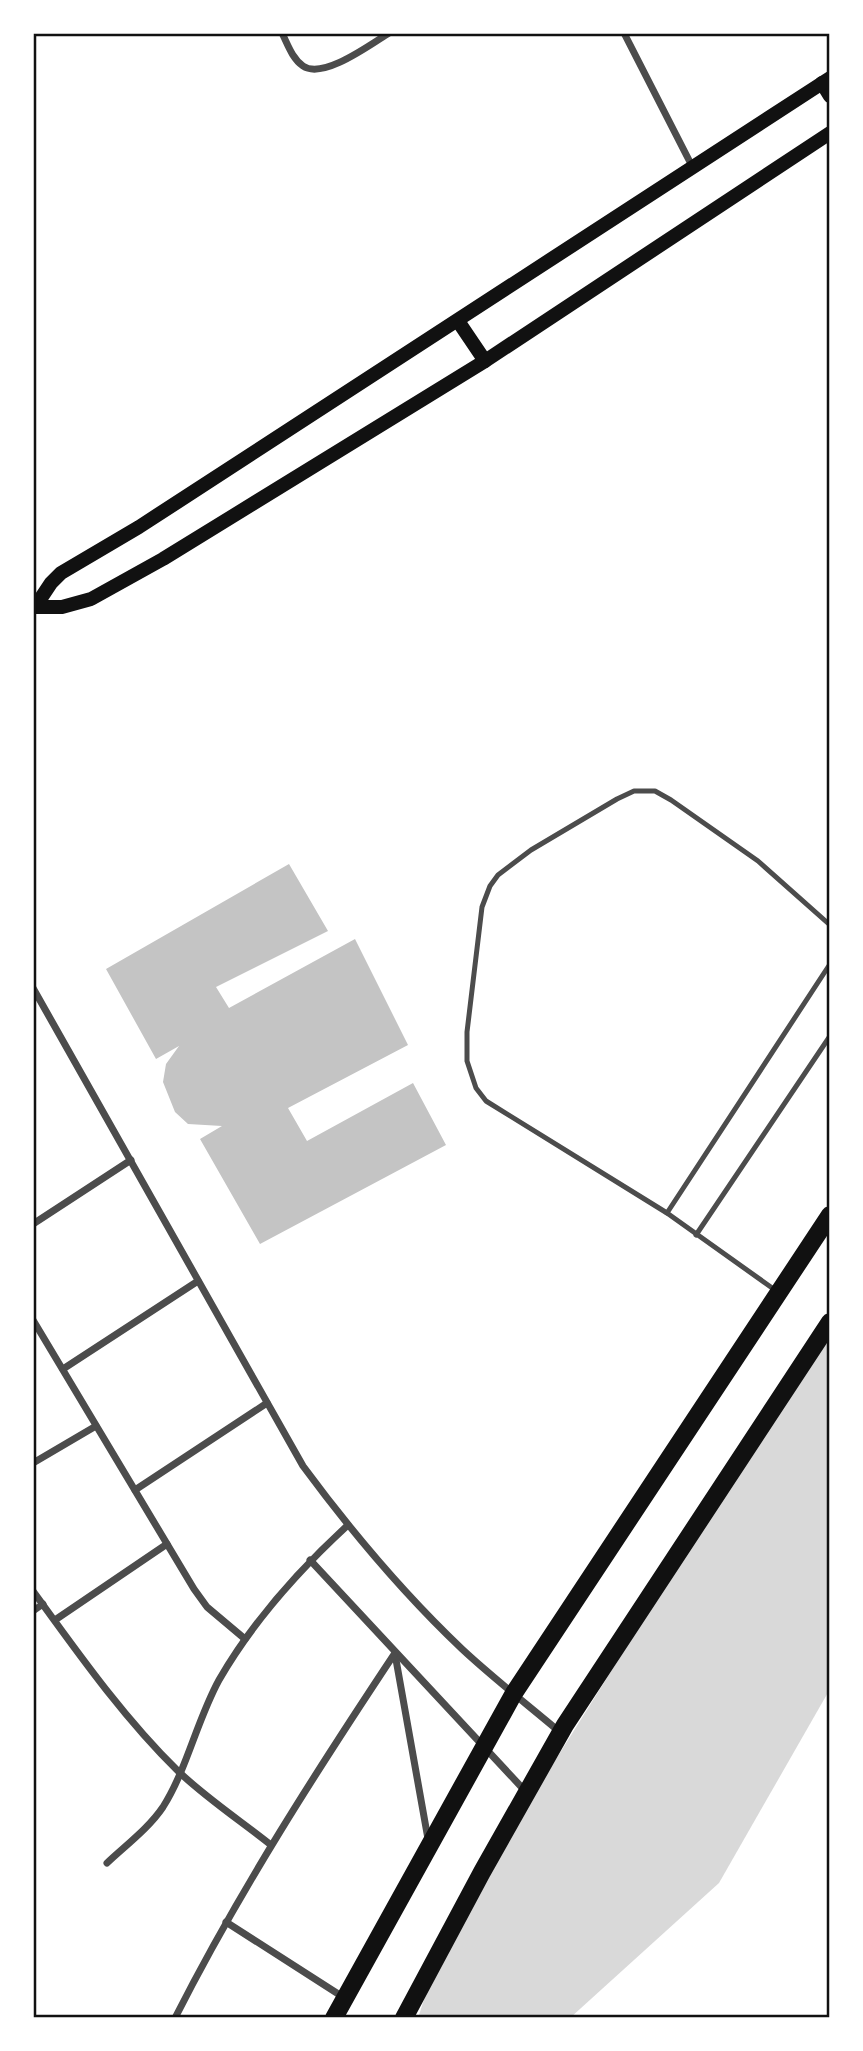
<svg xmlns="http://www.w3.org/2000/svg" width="863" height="2051" font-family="Jost,sans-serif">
<rect width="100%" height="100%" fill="#fff"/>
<path fill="#d9d9d9" d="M 830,1333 L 830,1689 L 719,1883 L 570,2018 L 418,2018 L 434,1969 L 504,1842 L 681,1560 Z"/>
<path fill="#c4c4c4" d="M 289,864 L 328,931 L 216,987 L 229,1008 L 355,939 L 408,1045 L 288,1108 L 307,1141 L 413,1083 L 446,1145 L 260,1244 L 200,1139 L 222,1126 L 188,1124 L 175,1112 L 163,1082 L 166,1064 L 179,1046 L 156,1059 L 106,969 Z"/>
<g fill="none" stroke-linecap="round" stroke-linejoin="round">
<g stroke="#4c4c4c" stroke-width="5">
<path d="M 667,1213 L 830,964"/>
<path d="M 696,1235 L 830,1036"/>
<path d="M 775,1290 L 667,1213 L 486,1101 L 476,1088 L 467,1061 L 467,1032 L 482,907 L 490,886 L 498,875 L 531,850 L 617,799 L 634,791 L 655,791 L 671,800 L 758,861 L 830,925"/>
</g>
<g stroke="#4c4c4c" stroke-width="7">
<path d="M 282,33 C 288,45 292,58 303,66 C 323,80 371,44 389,33"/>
<path d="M 624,33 L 693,168"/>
<path d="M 33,988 L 303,1466 C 351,1531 403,1593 462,1649 C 493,1678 528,1705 561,1733"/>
<path d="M 33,1224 L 131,1160"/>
<path d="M 33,1320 L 194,1589 L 207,1607 L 245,1639"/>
<path d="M 63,1369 L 198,1281"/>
<path d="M 33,1463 L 96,1426"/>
<path d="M 135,1490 L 267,1403"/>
<path d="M 310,1560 L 527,1793"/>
<path d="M 33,1591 C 78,1653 123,1717 178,1771 C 206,1798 241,1821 271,1845"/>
<path d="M 33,1611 L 43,1604"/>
<path d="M 55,1620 L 167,1544"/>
<path d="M 395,1654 L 428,1839"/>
<path d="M 107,1863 C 125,1846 149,1828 163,1807 C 187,1769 197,1720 219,1680 C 253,1621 298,1571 348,1525"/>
<path d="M 226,1922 L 343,1997"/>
<path d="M 175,2018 C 240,1890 316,1772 395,1653"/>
</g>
<g stroke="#111" stroke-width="14">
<path d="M 822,83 L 830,96"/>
<path d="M 458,321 L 485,361"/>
<path d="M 35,607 L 51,583 L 61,573 L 139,527 L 830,78"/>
<path d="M 35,607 L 62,607 L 91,599 L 163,559 L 485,361 L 830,133"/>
</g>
<g stroke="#111" stroke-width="18">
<path d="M 334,2018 L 514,1693 L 830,1215"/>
<path d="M 404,2018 L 482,1872 L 565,1725 L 830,1322"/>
</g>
</g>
<rect width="863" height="2051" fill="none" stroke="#ffffff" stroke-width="70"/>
<rect x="35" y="35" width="793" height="1981" fill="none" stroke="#111" stroke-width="2.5"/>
</svg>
